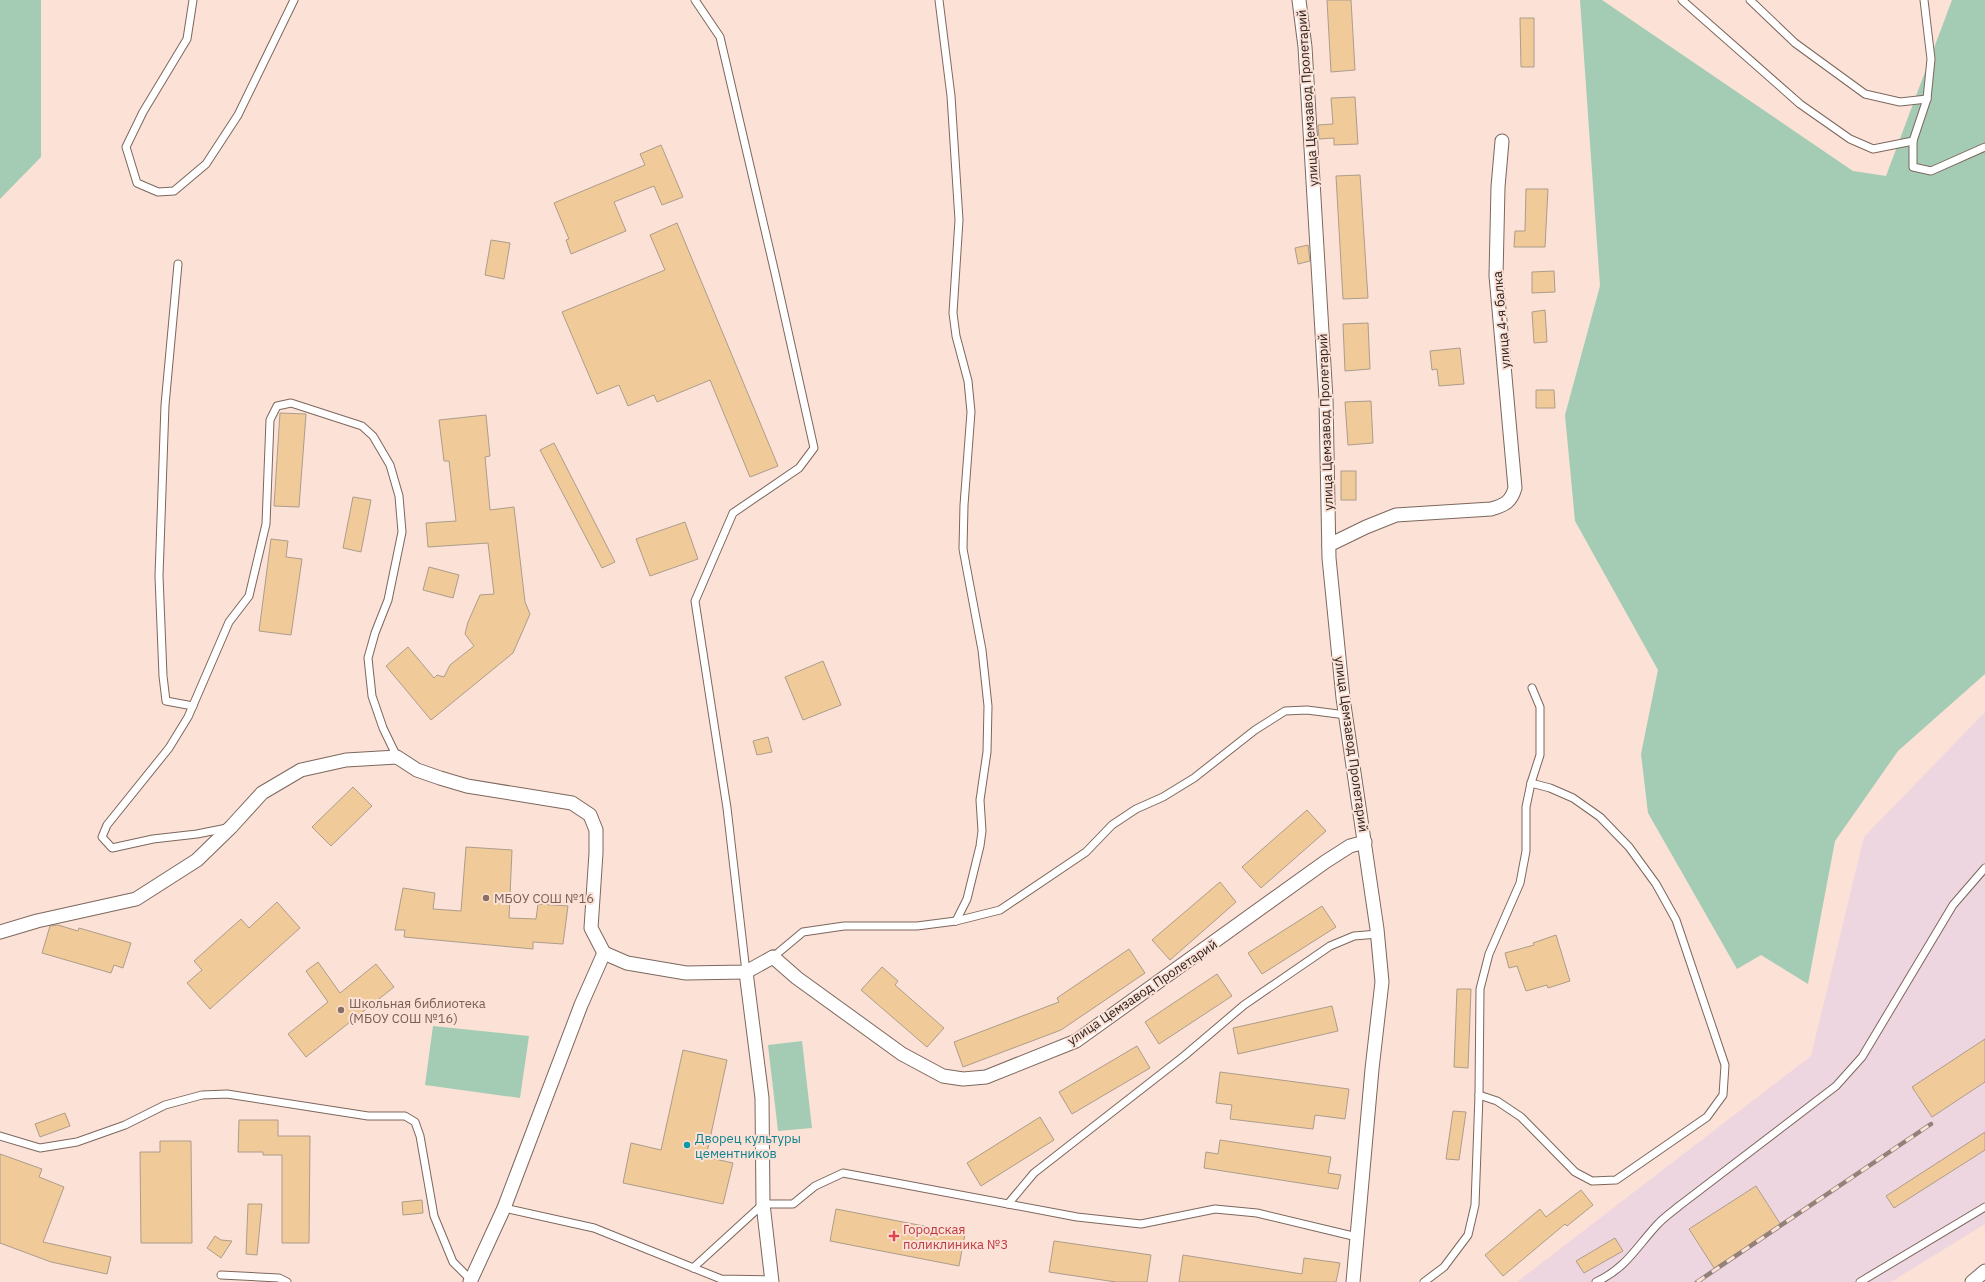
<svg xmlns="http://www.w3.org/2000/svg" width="1985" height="1282" font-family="'IBM Plex Sans',sans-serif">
<rect width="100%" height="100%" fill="#fbe1d6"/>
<path fill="#eed6e1" d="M 1985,712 L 1985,1224 L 1891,1282 L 1517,1282 L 1811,1056 L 1864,837 Z"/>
<g fill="#a4ccb4">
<path d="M 0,0 L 41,0 L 41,157 L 0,199 Z"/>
<path d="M 1580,0 L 1602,0 L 1853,171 L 1886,176 L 1952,0 L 1985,0 L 1985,674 L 1898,751 L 1835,841 L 1808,984 L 1761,955 L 1737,969 L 1648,813 L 1641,754 L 1658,670 L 1575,521 L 1565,415 L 1600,286 Z"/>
<path d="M 433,1026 L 529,1036 L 520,1098 L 425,1085 Z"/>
<path d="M 802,1041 L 812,1128 L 778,1131 L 768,1045 Z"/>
</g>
<g fill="#f1ca9a" stroke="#ac9d8a">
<path d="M 1327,0 L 1351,0 L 1355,70 L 1331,72 Z"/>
<path d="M 1520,18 L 1534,18 L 1534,67 L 1521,67 Z"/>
<path d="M 1355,97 L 1358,144 L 1334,145 L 1334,138 L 1319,139 L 1318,125 L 1333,124 L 1331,98 Z"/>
<path d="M 661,145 L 683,197 L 662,205 L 654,186 L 614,202 L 626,231 L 571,254 L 566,240 L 569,239 L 554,203 L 645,165 L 640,154 Z"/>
<path d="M 1360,175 L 1368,298 L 1343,299 L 1336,176 Z"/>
<path d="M 1526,189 L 1548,189 L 1545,247 L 1514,247 L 1515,231 L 1525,231 Z"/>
<path d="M 677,223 L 778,466 L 750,477 L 710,380 L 657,402 L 654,395 L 628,406 L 619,385 L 597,394 L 562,312 L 665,270 L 650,235 Z"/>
<path d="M 491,240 L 510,243 L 504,279 L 485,275 Z"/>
<path d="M 1308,245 L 1310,261 L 1298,264 L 1295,248 Z"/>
<path d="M 1554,271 L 1555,292 L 1532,293 L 1532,272 Z"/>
<path d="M 1545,310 L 1547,342 L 1534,343 L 1532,312 Z"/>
<path d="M 1368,323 L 1370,369 L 1345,371 L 1343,324 Z"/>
<path d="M 1460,348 L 1464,384 L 1439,386 L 1437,369 L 1432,370 L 1430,351 Z"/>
<path d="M 1536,390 L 1554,390 L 1555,408 L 1536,408 Z"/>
<path d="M 1371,401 L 1373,443 L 1348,445 L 1345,402 Z"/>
<path d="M 280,413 L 306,414 L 299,507 L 274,506 Z"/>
<path d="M 486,415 L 490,456 L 485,457 L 490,510 L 514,507 L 525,602 L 530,614 L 513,653 L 431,720 L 386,666 L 408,647 L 434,678 L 437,675 L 444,677 L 450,665 L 474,646 L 465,634 L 468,622 L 480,595 L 494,594 L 488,543 L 428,547 L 426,523 L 456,521 L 449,461 L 444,461 L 439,420 Z"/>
<path d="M 554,443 L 615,562 L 602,568 L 540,450 Z"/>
<rect x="1341" y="471" width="15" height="29"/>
<path d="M 353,497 L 371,500 L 361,552 L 343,548 Z"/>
<path d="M 685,522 L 698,559 L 650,576 L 636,539 Z"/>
<path d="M 271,539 L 288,541 L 286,557 L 302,559 L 291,635 L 259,631 Z"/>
<path d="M 429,567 L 459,575 L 453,598 L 423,590 Z"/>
<path d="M 823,661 L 841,705 L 803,720 L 785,677 Z"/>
<path d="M 768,737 L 772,752 L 757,755 L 753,741 Z"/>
<path d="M 353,787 L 372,806 L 331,846 L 312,827 Z"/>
<path d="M 1307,810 L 1326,831 L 1261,888 L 1242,867 Z"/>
<path d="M 466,847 L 512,850 L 509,918 L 536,919 L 538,904 L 568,906 L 563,944 L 533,942 L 533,949 L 404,937 L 405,930 L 395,930 L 403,888 L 435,893 L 433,909 L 461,911 Z"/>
<path d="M 1220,882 L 1236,902 L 1170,960 L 1152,940 Z"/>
<path d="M 277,902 L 300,928 L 210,1009 L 187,983 L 202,970 L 194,961 L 241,919 L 249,928 Z"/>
<path d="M 1322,906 L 1336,927 L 1262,974 L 1248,953 Z"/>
<path d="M 58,925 L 78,931 L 79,928 L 131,943 L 123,968 L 114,965 L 111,973 L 42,953 L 50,926 Z"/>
<path d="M 1556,935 L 1570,981 L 1548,988 L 1547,985 L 1526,991 L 1517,966 L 1509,968 L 1505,953 L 1534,945 L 1533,943 Z"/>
<path d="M 1129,949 L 1145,973 L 1061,1030 L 963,1067 L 954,1042 L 1059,1002 L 1057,998 Z"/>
<path d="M 318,962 L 340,993 L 376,964 L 394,987 L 306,1057 L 288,1034 L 328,1002 L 306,971 Z"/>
<path d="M 882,967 L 898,981 L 895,985 L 944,1028 L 927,1047 L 861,990 Z"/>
<path d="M 1217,974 L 1232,996 L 1159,1044 L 1145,1022 Z"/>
<path d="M 1457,989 L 1471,989 L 1468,1068 L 1454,1067 Z"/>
<path d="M 1332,1006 L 1338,1031 L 1238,1054 L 1233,1028 Z"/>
<path d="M 1985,1039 L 1985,1082 L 1932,1117 L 1912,1087 Z"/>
<path d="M 1137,1046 L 1150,1068 L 1072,1114 L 1059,1092 Z"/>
<path d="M 683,1050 L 727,1060 L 706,1157 L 733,1163 L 723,1204 L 623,1183 L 631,1143 L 661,1150 Z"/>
<path d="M 1220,1072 L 1349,1089 L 1345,1119 L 1315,1115 L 1313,1129 L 1230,1119 L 1232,1105 L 1216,1103 Z"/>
<path d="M 1453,1111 L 1466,1112 L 1459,1160 L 1446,1159 Z"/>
<path d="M 65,1113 L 70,1126 L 40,1137 L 35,1124 Z"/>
<path d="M 1040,1117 L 1054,1140 L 981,1186 L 967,1163 Z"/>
<path d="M 239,1120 L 278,1120 L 278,1136 L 310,1136 L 309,1243 L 282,1243 L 282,1155 L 263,1155 L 263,1152 L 238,1152 Z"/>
<path d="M 1985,1132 L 1985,1150 L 1894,1208 L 1886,1196 Z"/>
<path d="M 1220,1140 L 1331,1157 L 1328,1173 L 1341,1175 L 1338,1189 L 1204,1168 L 1206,1152 L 1218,1154 Z"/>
<path d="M 160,1141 L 191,1141 L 192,1243 L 141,1243 L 140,1152 L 160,1152 Z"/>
<path d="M 0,1154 L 42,1169 L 39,1177 L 64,1187 L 43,1242 L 111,1257 L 107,1274 L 51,1262 L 0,1243 Z"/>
<path d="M 1756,1186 L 1781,1225 L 1714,1268 L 1689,1229 Z"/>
<path d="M 1581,1190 L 1593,1205 L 1567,1226 L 1565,1224 L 1503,1276 L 1485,1255 L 1540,1209 L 1546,1217 Z"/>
<path d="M 422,1200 L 423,1213 L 403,1215 L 402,1202 Z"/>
<path d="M 248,1204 L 262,1204 L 257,1255 L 246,1254 Z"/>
<path d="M 836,1209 L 965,1234 L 959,1266 L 830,1241 Z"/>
<path d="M 215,1236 L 221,1240 L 232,1241 L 221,1258 L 207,1248 Z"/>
<path d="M 1615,1238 L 1623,1251 L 1584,1273 L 1576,1261 Z"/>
<path d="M 1054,1241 L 1151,1255 L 1147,1282 L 1116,1282 L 1049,1272 Z"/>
<path d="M 1183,1255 L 1302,1274 L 1304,1258 L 1340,1263 L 1336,1282 L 1179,1282 Z"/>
</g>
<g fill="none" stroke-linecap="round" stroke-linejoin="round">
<g stroke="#7d675d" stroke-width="9">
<g id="lane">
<path d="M 193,0 L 187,39 L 143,112 L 126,147 L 137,183 L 158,192 L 174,191 L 206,164 L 238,115 L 294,0"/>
<path d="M 695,0 L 720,37 L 775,273 L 814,448 L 799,468 L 733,513 L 695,601 L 727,808 L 746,972"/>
<path d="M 939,0 L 951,96 L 959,220 L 953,313 L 956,336 L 968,381 L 971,412 L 964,505 L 963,549 L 982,650 L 988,706 L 987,752 L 980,800 L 982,831 L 980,846 L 967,899 L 956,921"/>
<path d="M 1682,0 L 1800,104 L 1850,139 L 1873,149 L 1913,141"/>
<path d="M 1750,0 L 1795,43 L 1865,94 L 1900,102 L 1927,99"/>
<path d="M 1924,0 L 1931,59 L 1927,99 L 1913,141 L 1913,167 L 1931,171 L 1985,147"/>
<path d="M 178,264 L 165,405 L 159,576 L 163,676 L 166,701 L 193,706"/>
<path d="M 227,828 L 197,834 L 153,839 L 112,848 L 102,837 L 107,825 L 169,748 L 188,717 L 229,622 L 249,596 L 266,524 L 270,420 L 277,406 L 291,403 L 362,426 L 373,436 L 390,465 L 399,496 L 402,532 L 388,600 L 375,633 L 368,658 L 372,696 L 383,728 L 397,757"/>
<path d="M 773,957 L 803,932 L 844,926 L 917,926 L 956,921 L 1000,910 L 1086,852 L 1112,825 L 1136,809 L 1163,797 L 1194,778 L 1255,730 L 1285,711 L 1307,710 L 1346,715"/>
<path d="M 1479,1095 L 1497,1101 L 1521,1117 L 1575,1172 L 1592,1181 L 1616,1180 L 1707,1117 L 1723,1095 L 1725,1065 L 1676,920 L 1656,884 L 1629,847 L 1600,817 L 1573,798 L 1550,788 L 1531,783"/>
<path d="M 0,1136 L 40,1148 L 77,1142 L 125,1125 L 165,1105 L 202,1095 L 227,1094 L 368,1116 L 405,1116 L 415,1122 L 420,1136 L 434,1216 L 453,1262 L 471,1280"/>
<path d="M 1008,1204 L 1034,1173 L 1184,1056 L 1244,1005 L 1330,946 L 1354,936 L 1378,934"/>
<path d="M 504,1208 L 594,1228 L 721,1279 L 772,1280"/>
<path d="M 693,1268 L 763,1204 L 793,1204 L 815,1186 L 843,1173 L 1077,1217 L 1141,1224 L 1215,1209 L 1257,1213 L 1357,1237"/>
<path d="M 221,1275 L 279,1278 L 287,1282"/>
<path d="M 1424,1282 L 1444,1267 L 1468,1235 L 1475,1205 L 1479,1095 L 1480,989 L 1489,954 L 1520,883 L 1526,851 L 1526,807 L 1531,783 L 1540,755 L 1540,707 L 1532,688"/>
<path d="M 1596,1282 C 1626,1268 1635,1249 1656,1226 C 1663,1218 1672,1212 1679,1206 L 1836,1086 L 1862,1057 L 1953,905 L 1985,868"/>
<path d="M 1860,1282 L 1985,1207"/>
</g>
</g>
<g stroke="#7d675d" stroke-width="15">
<g id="street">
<path d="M 1299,0 L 1305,47 L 1326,399 L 1329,558 L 1343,698 L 1377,929 L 1382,982 L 1372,1069 L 1353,1282"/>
<path d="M 1329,545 L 1366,527 L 1396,515 L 1491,509 C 1505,505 1511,502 1515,488 L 1496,276 L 1498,187 L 1502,141"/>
<path d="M 0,932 L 37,921 L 136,899 L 197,860 L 231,827 L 262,793 L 301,770 L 346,760 L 397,757 L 417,770 L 440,778 L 467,786 L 572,803 L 590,815 L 596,830 L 596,853 L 591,928 L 604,953"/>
<path d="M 604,953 L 627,963 L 686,973 L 746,972 L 773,957 L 797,978 L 902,1054 L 943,1076 L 963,1079 L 986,1077 L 1076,1041 L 1325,862 L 1350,846 L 1365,842"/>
<path d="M 746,972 L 762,1098 L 763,1204 L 772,1282"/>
<path d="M 470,1282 L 504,1208 L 581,1005 L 604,953"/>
<path d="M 1972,1282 L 1985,1271"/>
</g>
</g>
<use href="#lane" stroke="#fff" stroke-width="7"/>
<use href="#street" stroke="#fff" stroke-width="13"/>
<g stroke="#93827a" stroke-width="4.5">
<path id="rail" d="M 1697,1282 L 1931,1124"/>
</g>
<use href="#rail" stroke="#fbe1d6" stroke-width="3" stroke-dasharray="9" stroke-linecap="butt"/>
</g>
<g fill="#8d6e63" stroke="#fbe1d6" stroke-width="1.5">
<circle cx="486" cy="898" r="4"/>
<circle cx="341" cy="1010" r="4"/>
</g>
<circle fill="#0f9aa8" stroke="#fbe1d6" stroke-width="1.5" cx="687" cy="1145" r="4"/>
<path fill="#e0444e" stroke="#fbe1d6" stroke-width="1.5" d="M892 1230h4v4h4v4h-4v4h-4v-4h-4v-4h4z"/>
<g text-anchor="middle" stroke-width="4" stroke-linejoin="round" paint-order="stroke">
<g font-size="13" fill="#2a211d" stroke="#fbe1d6">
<text transform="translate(1307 98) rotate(-94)" y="5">улица Цемзавод Пролетарий</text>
<text transform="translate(1501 320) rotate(-95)" y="5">улица 4-я балка</text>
<text transform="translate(1325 422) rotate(-92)" y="5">улица Цемзавод Пролетарий</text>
<text transform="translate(1352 744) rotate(82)" y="5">улица Цемзавод Пролетарий</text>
<text transform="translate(1142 992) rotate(-34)" y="5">улица Цемзавод Пролетарий</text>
</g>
<g font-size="13" fill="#785e54" stroke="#fbe1d6" text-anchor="start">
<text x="494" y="903">МБОУ СОШ №16</text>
<text x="349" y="1008">Школьная библиотека<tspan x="349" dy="15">(МБОУ СОШ №16)</tspan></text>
</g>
<g font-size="13" fill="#0d838f" stroke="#fbe1d6" text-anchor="start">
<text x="695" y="1143">Дворец культуры<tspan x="695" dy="15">цементников</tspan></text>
</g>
<g font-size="13" fill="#be3a42" stroke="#fbe1d6" text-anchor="start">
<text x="903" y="1234">Городская<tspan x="903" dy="15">поликлиника №3</tspan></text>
</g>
</g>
</svg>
